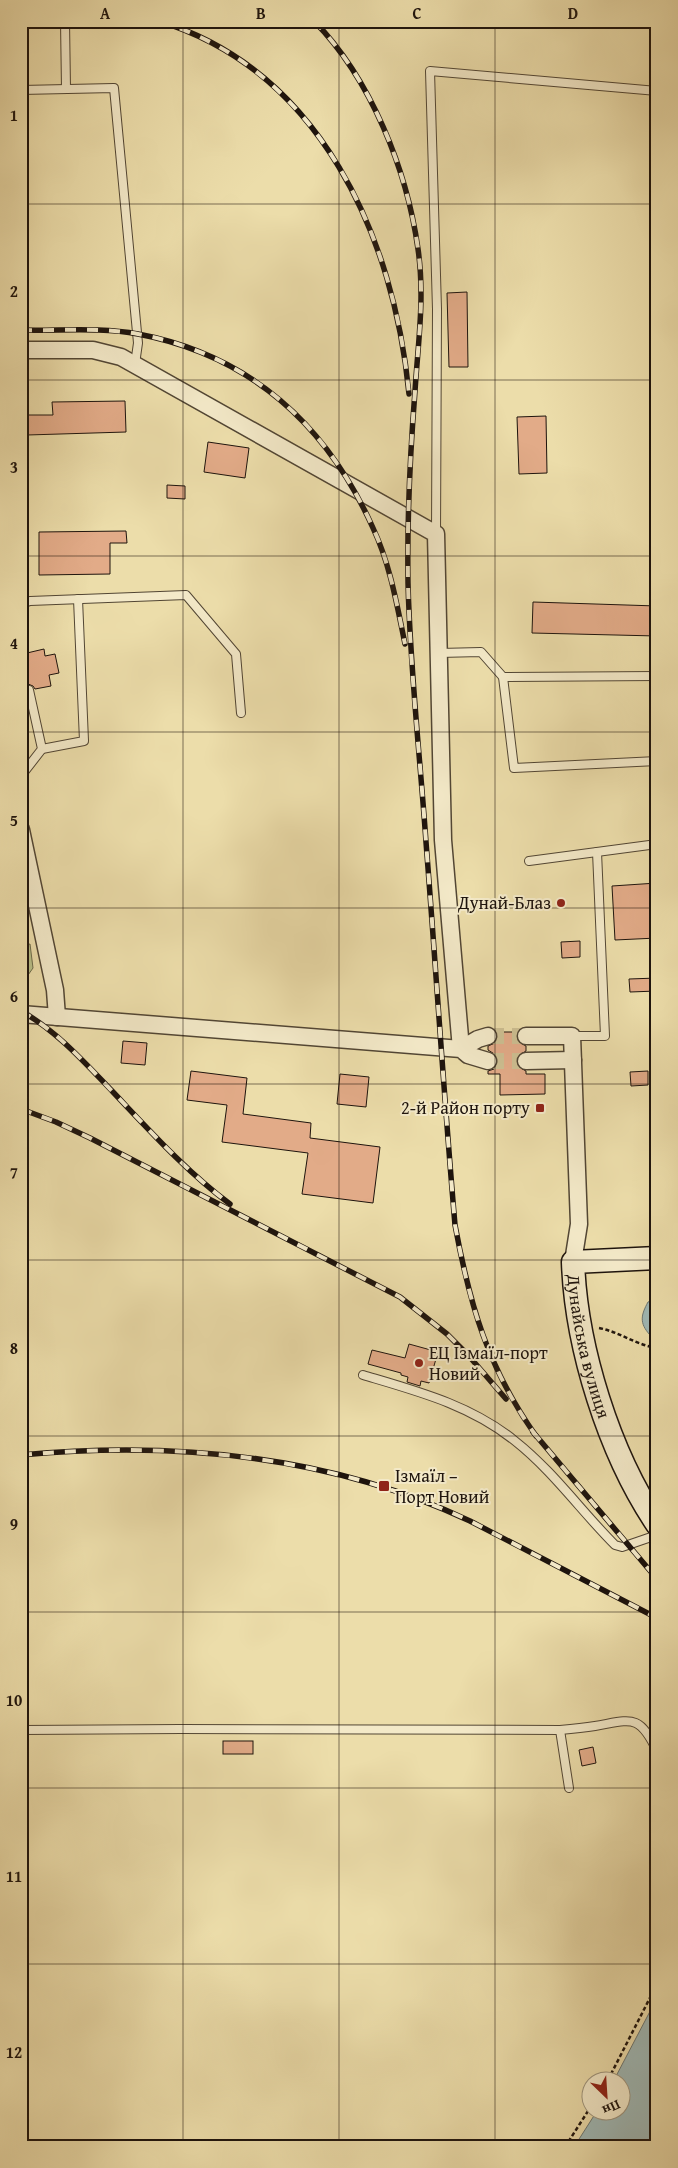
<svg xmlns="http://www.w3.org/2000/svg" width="678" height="2168" font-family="'Gentium Book Plus',serif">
<rect width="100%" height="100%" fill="#ecddaa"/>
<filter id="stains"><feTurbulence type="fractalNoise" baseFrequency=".004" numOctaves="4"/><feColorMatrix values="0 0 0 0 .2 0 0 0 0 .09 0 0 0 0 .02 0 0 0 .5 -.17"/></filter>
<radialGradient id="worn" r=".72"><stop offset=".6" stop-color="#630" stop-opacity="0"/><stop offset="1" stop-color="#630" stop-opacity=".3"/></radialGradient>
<path fill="#b9c088" stroke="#6c6a4a" d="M 30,944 L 33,968 L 21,985 L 21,946 Z"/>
<g fill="#9fb8b5" stroke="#6b7672">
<path d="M 657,1298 L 657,1335 L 650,1335 C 639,1323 641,1315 648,1302 Z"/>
<path d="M 657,1998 L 657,2147 L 574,2147 L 597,2111 L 620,2110 L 620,2080 L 614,2080 Z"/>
</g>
<g fill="#e2ab88" stroke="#1e140d">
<path d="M 467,292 L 468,367 L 449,367 L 447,293 Z"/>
<path d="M 125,401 L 126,432 L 27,435 L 27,415 L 53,415 L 52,402 Z"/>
<path d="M 546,416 L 547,473 L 519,474 L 517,417 Z"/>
<path d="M 208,442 L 249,448 L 245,478 L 204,472 Z"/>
<path d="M 167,485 L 185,486 L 185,499 L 167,498 Z"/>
<path d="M 126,531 L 127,543 L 110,543 L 110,574 L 39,575 L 39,532 Z"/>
<path d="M 533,602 L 657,606 L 657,636 L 532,633 Z"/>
<path d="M 44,649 L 45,656 L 55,654 L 59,673 L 49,675 L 51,686 L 35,689 L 33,686 L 28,684 L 21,692 L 21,660 L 26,657 L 27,653 Z"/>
<path d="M 657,883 L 657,938 L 615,940 L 612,886 Z"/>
<path d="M 580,941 L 580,957 L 562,958 L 561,942 Z"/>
<path d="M 657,978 L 657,991 L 630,992 L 629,979 Z"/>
<path d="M 497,1032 L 517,1032 L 517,1041 L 526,1046 L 526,1051 L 518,1056 L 517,1066 L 526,1071 L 526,1074 L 545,1074 L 545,1094 L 500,1095 L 500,1074 L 488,1074 L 488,1071 L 494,1069 L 498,1063 L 496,1055 L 488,1050 L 488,1046 L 495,1043 L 498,1039 Z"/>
<path d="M 123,1041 L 147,1043 L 145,1065 L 121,1063 Z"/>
<path d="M 191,1071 L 247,1078 L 243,1114 L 311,1123 L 310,1138 L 380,1147 L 373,1203 L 302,1194 L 308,1153 L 222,1142 L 227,1105 L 187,1100 Z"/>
<path d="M 648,1071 L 648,1085 L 631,1086 L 630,1072 Z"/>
<path d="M 340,1074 L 369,1077 L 366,1107 L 337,1104 Z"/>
<path d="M 409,1344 L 438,1352 L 429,1383 L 421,1381 L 420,1386 L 407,1382 L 408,1377 L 401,1375 L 401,1373 L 368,1364 L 372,1350 L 405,1358 Z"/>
<rect x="223" y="1741" width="30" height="13"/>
<path d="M 593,1747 L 596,1763 L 582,1766 L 579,1750 Z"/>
</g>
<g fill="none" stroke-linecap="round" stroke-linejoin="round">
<g stroke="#cdbf92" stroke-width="16" stroke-dasharray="16 8" stroke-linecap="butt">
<path d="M 488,1036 L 526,1036"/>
<path d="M 488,1061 L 526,1061"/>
</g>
<g stroke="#524634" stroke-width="10">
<g id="lane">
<path d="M 65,21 L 66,89"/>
<path d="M 21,90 L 114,88 L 138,343 L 135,364"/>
<path d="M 436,534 L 437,309 L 430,71 L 657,91"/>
<path d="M 21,604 L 30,601 L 186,595 L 236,654 L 241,713"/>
<path d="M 21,653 L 21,654"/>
<path d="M 439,653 L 481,652 L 503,677 L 514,768 L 657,761"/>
<path d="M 503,677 L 657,676"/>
<path d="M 42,749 L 84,741 L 78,599"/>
<path d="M 21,776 L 42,749 L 29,690"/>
<path d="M 529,861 L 657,844"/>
<path d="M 572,1036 L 605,1036 L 597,852"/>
<path d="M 363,1375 C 417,1391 471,1405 515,1441 C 553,1471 581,1511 615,1545 L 622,1547 L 657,1535"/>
<path d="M 21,1730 L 181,1729 L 560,1730 C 572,1729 583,1728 595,1726 C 631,1720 639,1713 657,1751"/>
<path d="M 560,1730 L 569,1788"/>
</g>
</g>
<g stroke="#524634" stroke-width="19">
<g id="street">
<path d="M 21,350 L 93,350 L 121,357 L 436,534 L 443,840 L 461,1049"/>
<path d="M 21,830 L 55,990 L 57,1017"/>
<path d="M 21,1014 L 461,1049 L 468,1055 L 488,1061"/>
<path d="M 526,1036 L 572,1036 L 579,1224 L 573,1262"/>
<path d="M 461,1049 L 478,1039 L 488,1036"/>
<path d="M 526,1061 L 573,1060"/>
</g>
</g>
<g stroke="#1e140d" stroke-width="25">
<g id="secondary">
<path id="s1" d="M 657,1258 L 573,1262 C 576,1347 609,1453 657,1524"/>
</g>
</g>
<g stroke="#1e140d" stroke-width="2.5" stroke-dasharray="4 2.5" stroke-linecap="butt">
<path d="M 599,1328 C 620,1332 636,1345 657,1348"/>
<path d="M 608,2080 L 657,1984"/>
<path d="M 565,2147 L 590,2108"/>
</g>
<use href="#lane" stroke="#f3e9c8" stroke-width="8"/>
<use href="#street" stroke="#f3e9c8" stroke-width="16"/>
<use href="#secondary" stroke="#f3e9c8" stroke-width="22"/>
<g stroke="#1e140d" stroke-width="5.5">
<g id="rail">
<path d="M 159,21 C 321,71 394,237 409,394"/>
<path d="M 314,21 C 371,79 407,170 418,249 C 425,297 418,343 415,391 C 410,455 407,519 408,583 C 410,669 420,756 426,842 C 436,970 444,1097 455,1225 C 470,1306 488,1368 536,1436"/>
<path d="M 21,330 C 60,331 100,327 138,334 C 250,355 327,425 373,528 C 390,564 397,605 405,644"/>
<path d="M 21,1011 C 57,1031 85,1063 113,1092 C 150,1131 187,1172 230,1204"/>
<path d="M 21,1109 L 56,1122 L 90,1138 L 400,1297 L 447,1334 L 468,1355 L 506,1399"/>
<path d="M 533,1432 L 657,1579"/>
<path d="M 21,1455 C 173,1441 330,1455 470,1521 L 657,1618"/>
</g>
</g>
<use href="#rail" stroke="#f3e9c8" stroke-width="4" stroke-dasharray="11" stroke-linecap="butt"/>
</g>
<path fill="none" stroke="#1e140d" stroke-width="1" stroke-opacity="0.55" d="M 183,21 L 183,2147M 339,21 L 339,2147M 495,21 L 495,2147M 21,204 L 657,204M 21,380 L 657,380M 21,556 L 657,556M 21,732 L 657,732M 21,908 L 657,908M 21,1084 L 657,1084M 21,1260 L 657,1260M 21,1436 L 657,1436M 21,1612 L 657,1612M 21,1788 L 657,1788M 21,1964 L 657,1964"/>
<g fill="#8f2418" stroke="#f3e9c8" stroke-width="2">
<circle cx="561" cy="903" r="5"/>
<rect x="535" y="1103" width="10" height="10" rx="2.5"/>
<circle cx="419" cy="1363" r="5"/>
<rect x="378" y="1480" width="12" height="12" rx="2.5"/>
</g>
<g text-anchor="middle" stroke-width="4" stroke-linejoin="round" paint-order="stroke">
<g font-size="18" fill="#1e140d" stroke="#f3e9c8" text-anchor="end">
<text x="551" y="909">Дунай-Блаз</text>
<text x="530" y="1114">2-й Район порту</text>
<text x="429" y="1359" text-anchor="start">ЕЦ Ізмаїл-порт<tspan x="429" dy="21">Новий</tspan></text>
<text x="395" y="1482" text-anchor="start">Ізмаїл –<tspan x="395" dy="21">Порт Новий</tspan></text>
</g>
<g font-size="18" fill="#1e140d" stroke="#f3e9c8">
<text dy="6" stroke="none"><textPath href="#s1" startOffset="170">Дунайська вулиця</textPath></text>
</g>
</g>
<rect width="678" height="2168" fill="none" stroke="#ecddaa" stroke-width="55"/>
<g transform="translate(606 2096) rotate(155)"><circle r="24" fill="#f3e9c8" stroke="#9e947d"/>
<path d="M0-4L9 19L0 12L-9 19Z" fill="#8f2418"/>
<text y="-8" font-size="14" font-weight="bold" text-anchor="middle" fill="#1e140d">Пн</text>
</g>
<rect x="28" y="28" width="622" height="2112" fill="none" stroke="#1e140d" stroke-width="2"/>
<g font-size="16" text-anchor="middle" font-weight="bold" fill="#1e140d">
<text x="105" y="19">A</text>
<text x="261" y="19">B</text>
<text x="417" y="19">C</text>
<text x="573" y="19">D</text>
<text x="14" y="121">1</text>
<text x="14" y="297">2</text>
<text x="14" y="473">3</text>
<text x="14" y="649">4</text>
<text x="14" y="826">5</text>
<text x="14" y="1002">6</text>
<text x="14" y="1178">7</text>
<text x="14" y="1354">8</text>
<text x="14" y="1530">9</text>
<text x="14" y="1706">10</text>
<text x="14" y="1882">11</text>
<text x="14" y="2058">12</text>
</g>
<rect width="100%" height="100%" filter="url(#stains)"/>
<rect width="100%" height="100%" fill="url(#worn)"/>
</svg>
